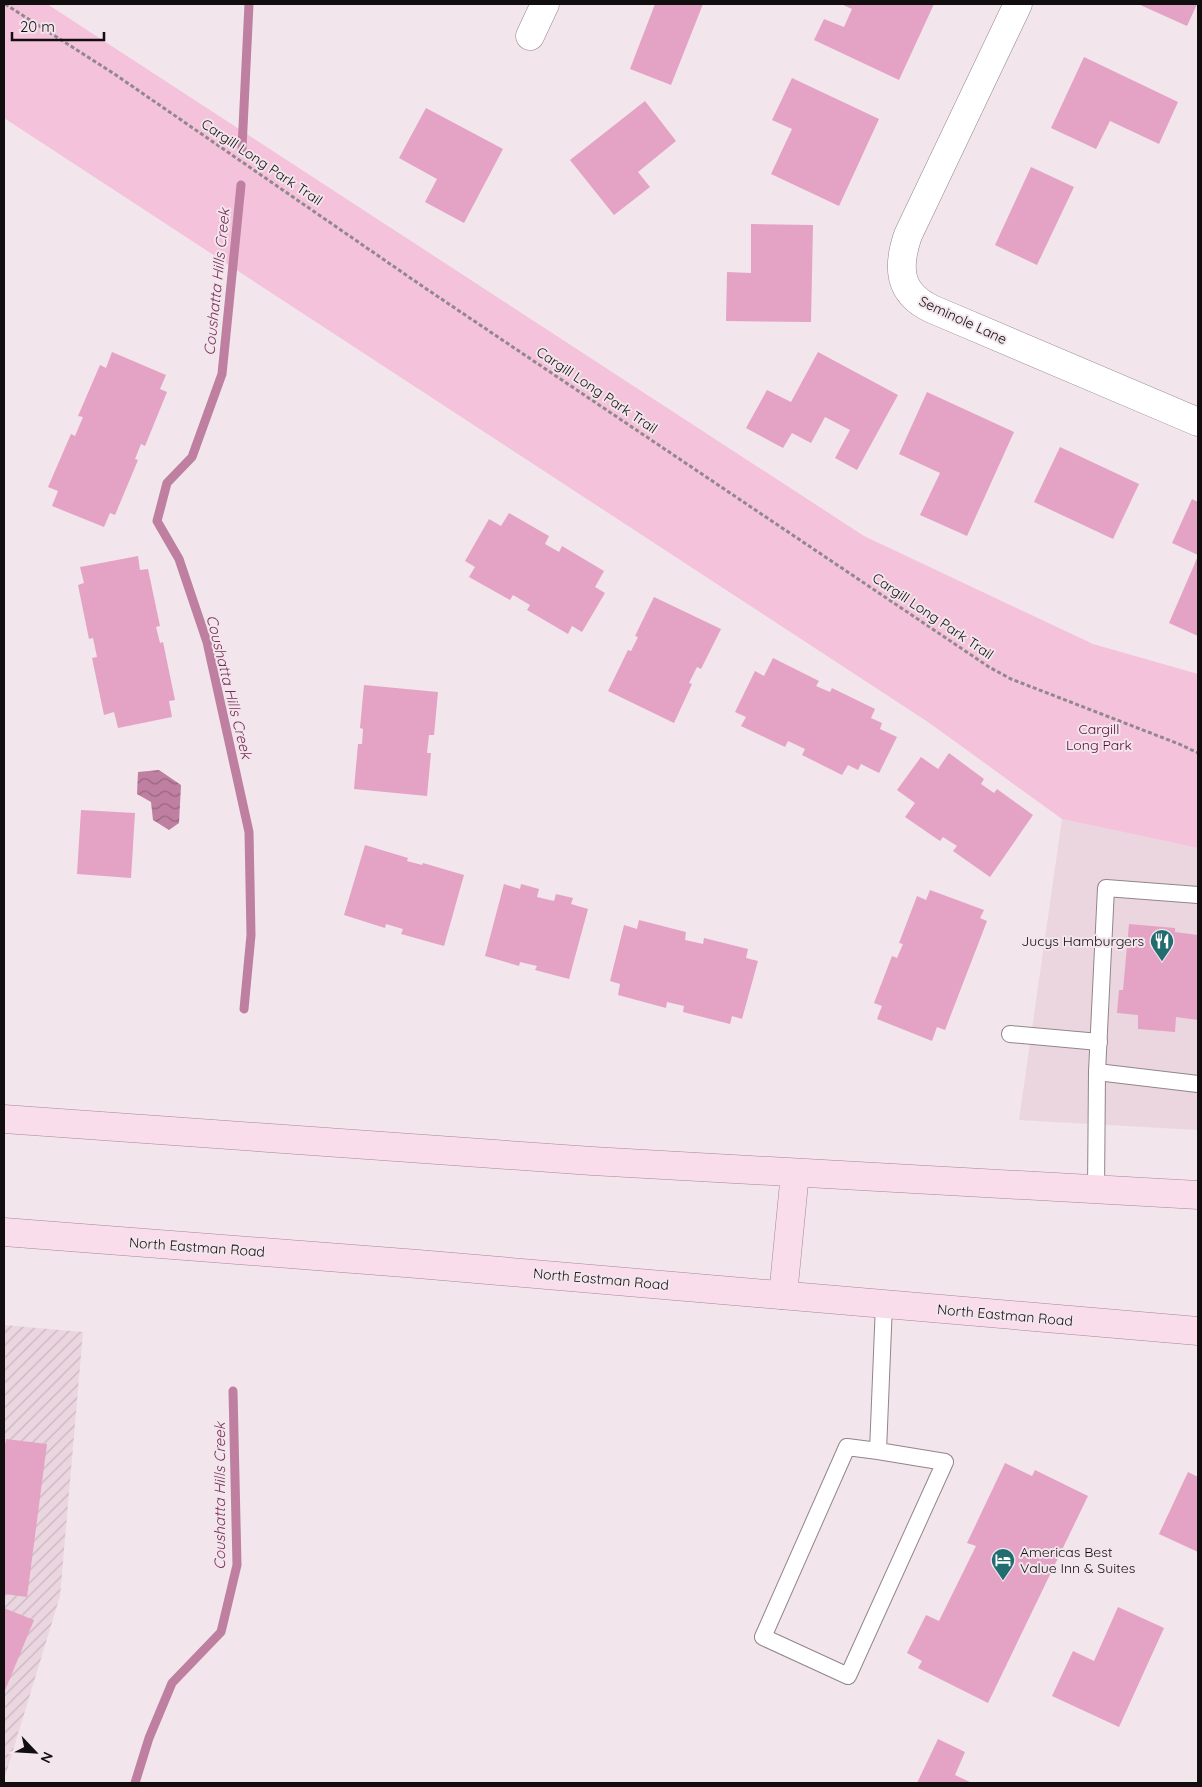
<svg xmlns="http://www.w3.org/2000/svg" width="1202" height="1787" font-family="Quicksand,sans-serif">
<defs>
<pattern id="industrial-furrows" width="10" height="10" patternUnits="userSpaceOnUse" patternTransform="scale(1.25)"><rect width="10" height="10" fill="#ebd6e0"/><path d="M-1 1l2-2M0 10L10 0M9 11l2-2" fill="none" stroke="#c8b6bf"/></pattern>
<pattern id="water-waves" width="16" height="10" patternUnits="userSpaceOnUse" patternTransform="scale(1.25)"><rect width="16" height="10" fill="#be7fa0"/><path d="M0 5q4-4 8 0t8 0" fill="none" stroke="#996681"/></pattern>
</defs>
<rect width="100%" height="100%" fill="#f2e5eb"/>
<path fill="#ebd6e0" d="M 1062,819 L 1198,848 L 1198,1130 L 1019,1120 Z"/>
<path fill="url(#industrial-furrows)" d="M 4,1325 L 83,1332 L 60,1596 L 4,1780 Z"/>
<path fill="#f4c2da" d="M 4,4 L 47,4 L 864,536 L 1093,644 L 1198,674 L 1198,848 L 1062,819 L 928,722 L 4,118 Z"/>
<path fill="url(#water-waves)" d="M 159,770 L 181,785 L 179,823 L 169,830 L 153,820 L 151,802 L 137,794 L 138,772 Z"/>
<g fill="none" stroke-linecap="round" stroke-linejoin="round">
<g stroke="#be7fa0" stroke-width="9">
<path d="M 242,148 L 249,4"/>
<path d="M 241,185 L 222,374 L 192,457 L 167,483 L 157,521 L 179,559 L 207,642 L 249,832 L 251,935 L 244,1009"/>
<path d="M 135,1783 L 149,1738 L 172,1683 L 221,1632 L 237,1565 L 233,1391"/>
</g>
</g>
<g fill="#e4a3c4">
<path d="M 655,4 L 703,4 L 671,85 L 630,69 Z"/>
<path d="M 841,4 L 934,4 L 899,80 L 814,40 L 824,19 L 844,27 L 852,9 Z"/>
<path d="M 1138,4 L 1197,4 L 1187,26 Z"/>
<path d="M 1084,57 L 1178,102 L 1159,144 L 1110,121 L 1096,149 L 1051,128 Z"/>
<path d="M 792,78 L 879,119 L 839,206 L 771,174 L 792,129 L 772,120 Z"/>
<path d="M 645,101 L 676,141 L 638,172 L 650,187 L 614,215 L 570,160 Z"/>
<path d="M 426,108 L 503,149 L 464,223 L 425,202 L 437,179 L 399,158 Z"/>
<path d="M 1031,167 L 1074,187 L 1037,265 L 995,245 Z"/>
<path d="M 751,224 L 813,225 L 811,322 L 726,321 L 727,272 L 751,273 Z"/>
<path d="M 112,352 L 166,375 L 160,389 L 167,392 L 145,446 L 141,444 L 135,459 L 138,460 L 115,515 L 110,513 L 104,527 L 52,506 L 58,491 L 48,487 L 71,434 L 75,436 L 83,417 L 78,416 L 100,365 L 106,368 Z"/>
<path d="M 818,352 L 898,395 L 857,470 L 835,458 L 850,430 L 825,417 L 811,443 L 792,433 L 783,448 L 746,428 L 767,390 L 791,402 Z"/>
<path d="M 927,392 L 1014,432 L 967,536 L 920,515 L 940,473 L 899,454 Z"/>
<path d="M 1060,447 L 1139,484 L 1113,539 L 1034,502 Z"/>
<path d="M 1192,499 L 1198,502 L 1198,555 L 1172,543 Z"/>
<path d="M 509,513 L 549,536 L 545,544 L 559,552 L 562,546 L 604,571 L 595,587 L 605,593 L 582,632 L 572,626 L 568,634 L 527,610 L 530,605 L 513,595 L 510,600 L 469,577 L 475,567 L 465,561 L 489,519 L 501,526 Z"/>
<path d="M 138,556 L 140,570 L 148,569 L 160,626 L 156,627 L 160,643 L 163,642 L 175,700 L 169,701 L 172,717 L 118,728 L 114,712 L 104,715 L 92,658 L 97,657 L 93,638 L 89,639 L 78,585 L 84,583 L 80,567 Z"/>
<path d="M 1198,556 L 1198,636 L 1169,623 Z"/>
<path d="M 654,597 L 721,629 L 701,669 L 697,667 L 689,683 L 692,684 L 674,723 L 608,691 L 628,650 L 631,651 L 638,637 L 635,636 Z"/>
<path d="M 773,658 L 819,681 L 816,686 L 830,692 L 832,688 L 875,709 L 871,718 L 882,723 L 880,729 L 897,737 L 879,773 L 861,764 L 858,770 L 848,765 L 842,775 L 802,755 L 805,749 L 788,741 L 785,747 L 741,726 L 746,717 L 735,712 L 755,671 L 764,676 Z"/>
<path d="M 364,685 L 438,692 L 434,735 L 429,735 L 427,753 L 431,753 L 427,796 L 354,789 L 358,744 L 362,744 L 363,729 L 360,728 Z"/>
<path d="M 949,753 L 984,779 L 981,784 L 994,793 L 997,789 L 1033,815 L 990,877 L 953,851 L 957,846 L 943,837 L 940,841 L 905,817 L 915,803 L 897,790 L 921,757 L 938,769 Z"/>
<path d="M 81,810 L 135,813 L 131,878 L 77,874 Z"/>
<path d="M 365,845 L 408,858 L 407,861 L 422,865 L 423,863 L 464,875 L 444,946 L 401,934 L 403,929 L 386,924 L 385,928 L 344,915 Z"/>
<path d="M 504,884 L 520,889 L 521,884 L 539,889 L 537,897 L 554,901 L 556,894 L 573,898 L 571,904 L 588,909 L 569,979 L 535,970 L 537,966 L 520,962 L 519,966 L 485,956 Z"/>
<path d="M 930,890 L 984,910 L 980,918 L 987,921 L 945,1030 L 937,1027 L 932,1041 L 877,1019 L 882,1006 L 874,1003 L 892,956 L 897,958 L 903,944 L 899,943 L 917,896 L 926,900 Z"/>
<path d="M 639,920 L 686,932 L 685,940 L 703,944 L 704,938 L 748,949 L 746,958 L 758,961 L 742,1019 L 732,1016 L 730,1024 L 683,1012 L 684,1006 L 667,1002 L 666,1008 L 618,995 L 620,984 L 610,981 L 624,925 L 637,929 Z"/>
<path d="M 1129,924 L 1175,928 L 1175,932 L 1198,935 L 1198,1020 L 1176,1017 L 1175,1032 L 1138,1029 L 1138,1015 L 1117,1013 L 1119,990 L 1123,990 Z"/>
<path d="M 6,1439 L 47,1444 L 27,1597 L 4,1594 L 4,1452 Z"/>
<path d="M 1005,1463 L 1032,1476 L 1035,1470 L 1088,1496 L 988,1703 L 918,1668 L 922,1661 L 907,1653 L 926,1615 L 939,1621 L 976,1546 L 967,1543 Z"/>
<path d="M 1188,1472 L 1198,1477 L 1198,1552 L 1159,1534 Z"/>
<path d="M 1118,1607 L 1164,1628 L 1119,1727 L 1052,1696 L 1073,1651 L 1094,1661 Z"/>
<path d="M 4,1608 L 34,1620 L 4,1693 Z"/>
<path d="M 938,1739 L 965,1752 L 955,1775 L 972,1783 L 917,1783 Z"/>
</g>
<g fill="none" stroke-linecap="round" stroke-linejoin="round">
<g stroke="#91858b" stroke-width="18">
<g id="lane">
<path d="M 1010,1034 L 1099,1042"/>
<path d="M 1097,1072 L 1198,1084"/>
<path d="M 1096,1190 L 1097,1072 L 1106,888 L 1198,895"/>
<path d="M 878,1451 L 847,1447 L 763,1637 L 848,1676 L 945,1462 L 878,1451 L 884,1304"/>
</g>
</g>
<g stroke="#91858b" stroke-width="29">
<g id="street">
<path d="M 1018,4 L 908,235 C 897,267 898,293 932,309 L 1198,422"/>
<path d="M 530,36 L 545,4"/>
</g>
</g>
<g stroke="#a78696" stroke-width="29">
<g id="primary">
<path d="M 4,1119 L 592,1161 L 1198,1195"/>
<path d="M 4,1232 L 418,1264 L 1198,1331"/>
<path d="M 783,1295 L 795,1173"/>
</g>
</g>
<path stroke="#91888c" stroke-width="3" stroke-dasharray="4 2.5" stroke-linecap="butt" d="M 5,4 L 113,73 L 425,288 L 989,667 L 1011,679 L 1179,744 L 1198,753"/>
<use href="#lane" stroke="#fff" stroke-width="16"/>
<use href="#street" stroke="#fff" stroke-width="28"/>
<use href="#primary" stroke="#faddeb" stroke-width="28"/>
</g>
<defs>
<g id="restaurant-pin" transform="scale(1.25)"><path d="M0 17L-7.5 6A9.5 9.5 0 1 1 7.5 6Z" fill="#216d6f" stroke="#f2e5eb"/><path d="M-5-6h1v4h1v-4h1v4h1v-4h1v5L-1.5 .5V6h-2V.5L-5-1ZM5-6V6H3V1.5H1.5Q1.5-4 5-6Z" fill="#fff"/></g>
<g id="hotel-pin" transform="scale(1.25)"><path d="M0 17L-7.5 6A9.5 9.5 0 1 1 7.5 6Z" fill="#216d6f" stroke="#f2e5eb"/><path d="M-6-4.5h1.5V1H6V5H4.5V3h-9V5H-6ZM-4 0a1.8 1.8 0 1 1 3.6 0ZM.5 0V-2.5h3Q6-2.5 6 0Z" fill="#fff"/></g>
</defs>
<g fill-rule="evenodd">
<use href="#restaurant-pin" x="1162" y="941"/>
<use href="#hotel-pin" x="1003" y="1560"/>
</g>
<g text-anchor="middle" stroke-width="4" stroke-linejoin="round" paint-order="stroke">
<g font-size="14" fill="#120e10" stroke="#f2e5eb">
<text transform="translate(262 162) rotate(34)" y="5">Cargill Long Park Trail</text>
<text transform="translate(963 320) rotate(25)" y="5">Seminole Lane</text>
<text transform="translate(597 390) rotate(34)" y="5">Cargill Long Park Trail</text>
<text transform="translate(933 616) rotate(34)" y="5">Cargill Long Park Trail</text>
<text transform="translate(197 1247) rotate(4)" y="5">North Eastman Road</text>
<text transform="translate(601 1279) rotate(5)" y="5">North Eastman Road</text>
<text transform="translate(1005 1315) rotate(5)" y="5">North Eastman Road</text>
</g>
<g font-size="14" fill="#56093b" stroke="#f2e5eb">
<text x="1099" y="734">Cargill<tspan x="1099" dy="16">Long Park</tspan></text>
</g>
<g font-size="14" fill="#120e10" stroke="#f2e5eb" text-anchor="end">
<text x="1144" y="946">Jucys Hamburgers</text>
<text x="1020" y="1557" text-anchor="start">Americas Best<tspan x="1020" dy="16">Value Inn &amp; Suites</tspan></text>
</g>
<g font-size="15" font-style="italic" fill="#792d59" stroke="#f2e5eb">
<text transform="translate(217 282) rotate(-84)" y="5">Coushatta Hills Creek</text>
<text transform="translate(229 687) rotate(76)" y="5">Coushatta Hills Creek</text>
<text transform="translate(220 1496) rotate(-90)" y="5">Coushatta Hills Creek</text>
</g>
</g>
<rect width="1202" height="1787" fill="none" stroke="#120e10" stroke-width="10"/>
<g transform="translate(35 1752) rotate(115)" stroke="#f2e5eb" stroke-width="4" paint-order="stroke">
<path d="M0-4L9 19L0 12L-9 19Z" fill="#120e10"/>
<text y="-8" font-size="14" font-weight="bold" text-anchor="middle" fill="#120e10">N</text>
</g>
<path d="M12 32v8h92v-8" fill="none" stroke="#120e10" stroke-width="2.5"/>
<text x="20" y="32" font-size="15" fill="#120e10" stroke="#f2e5eb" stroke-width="4" paint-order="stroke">20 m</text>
</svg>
